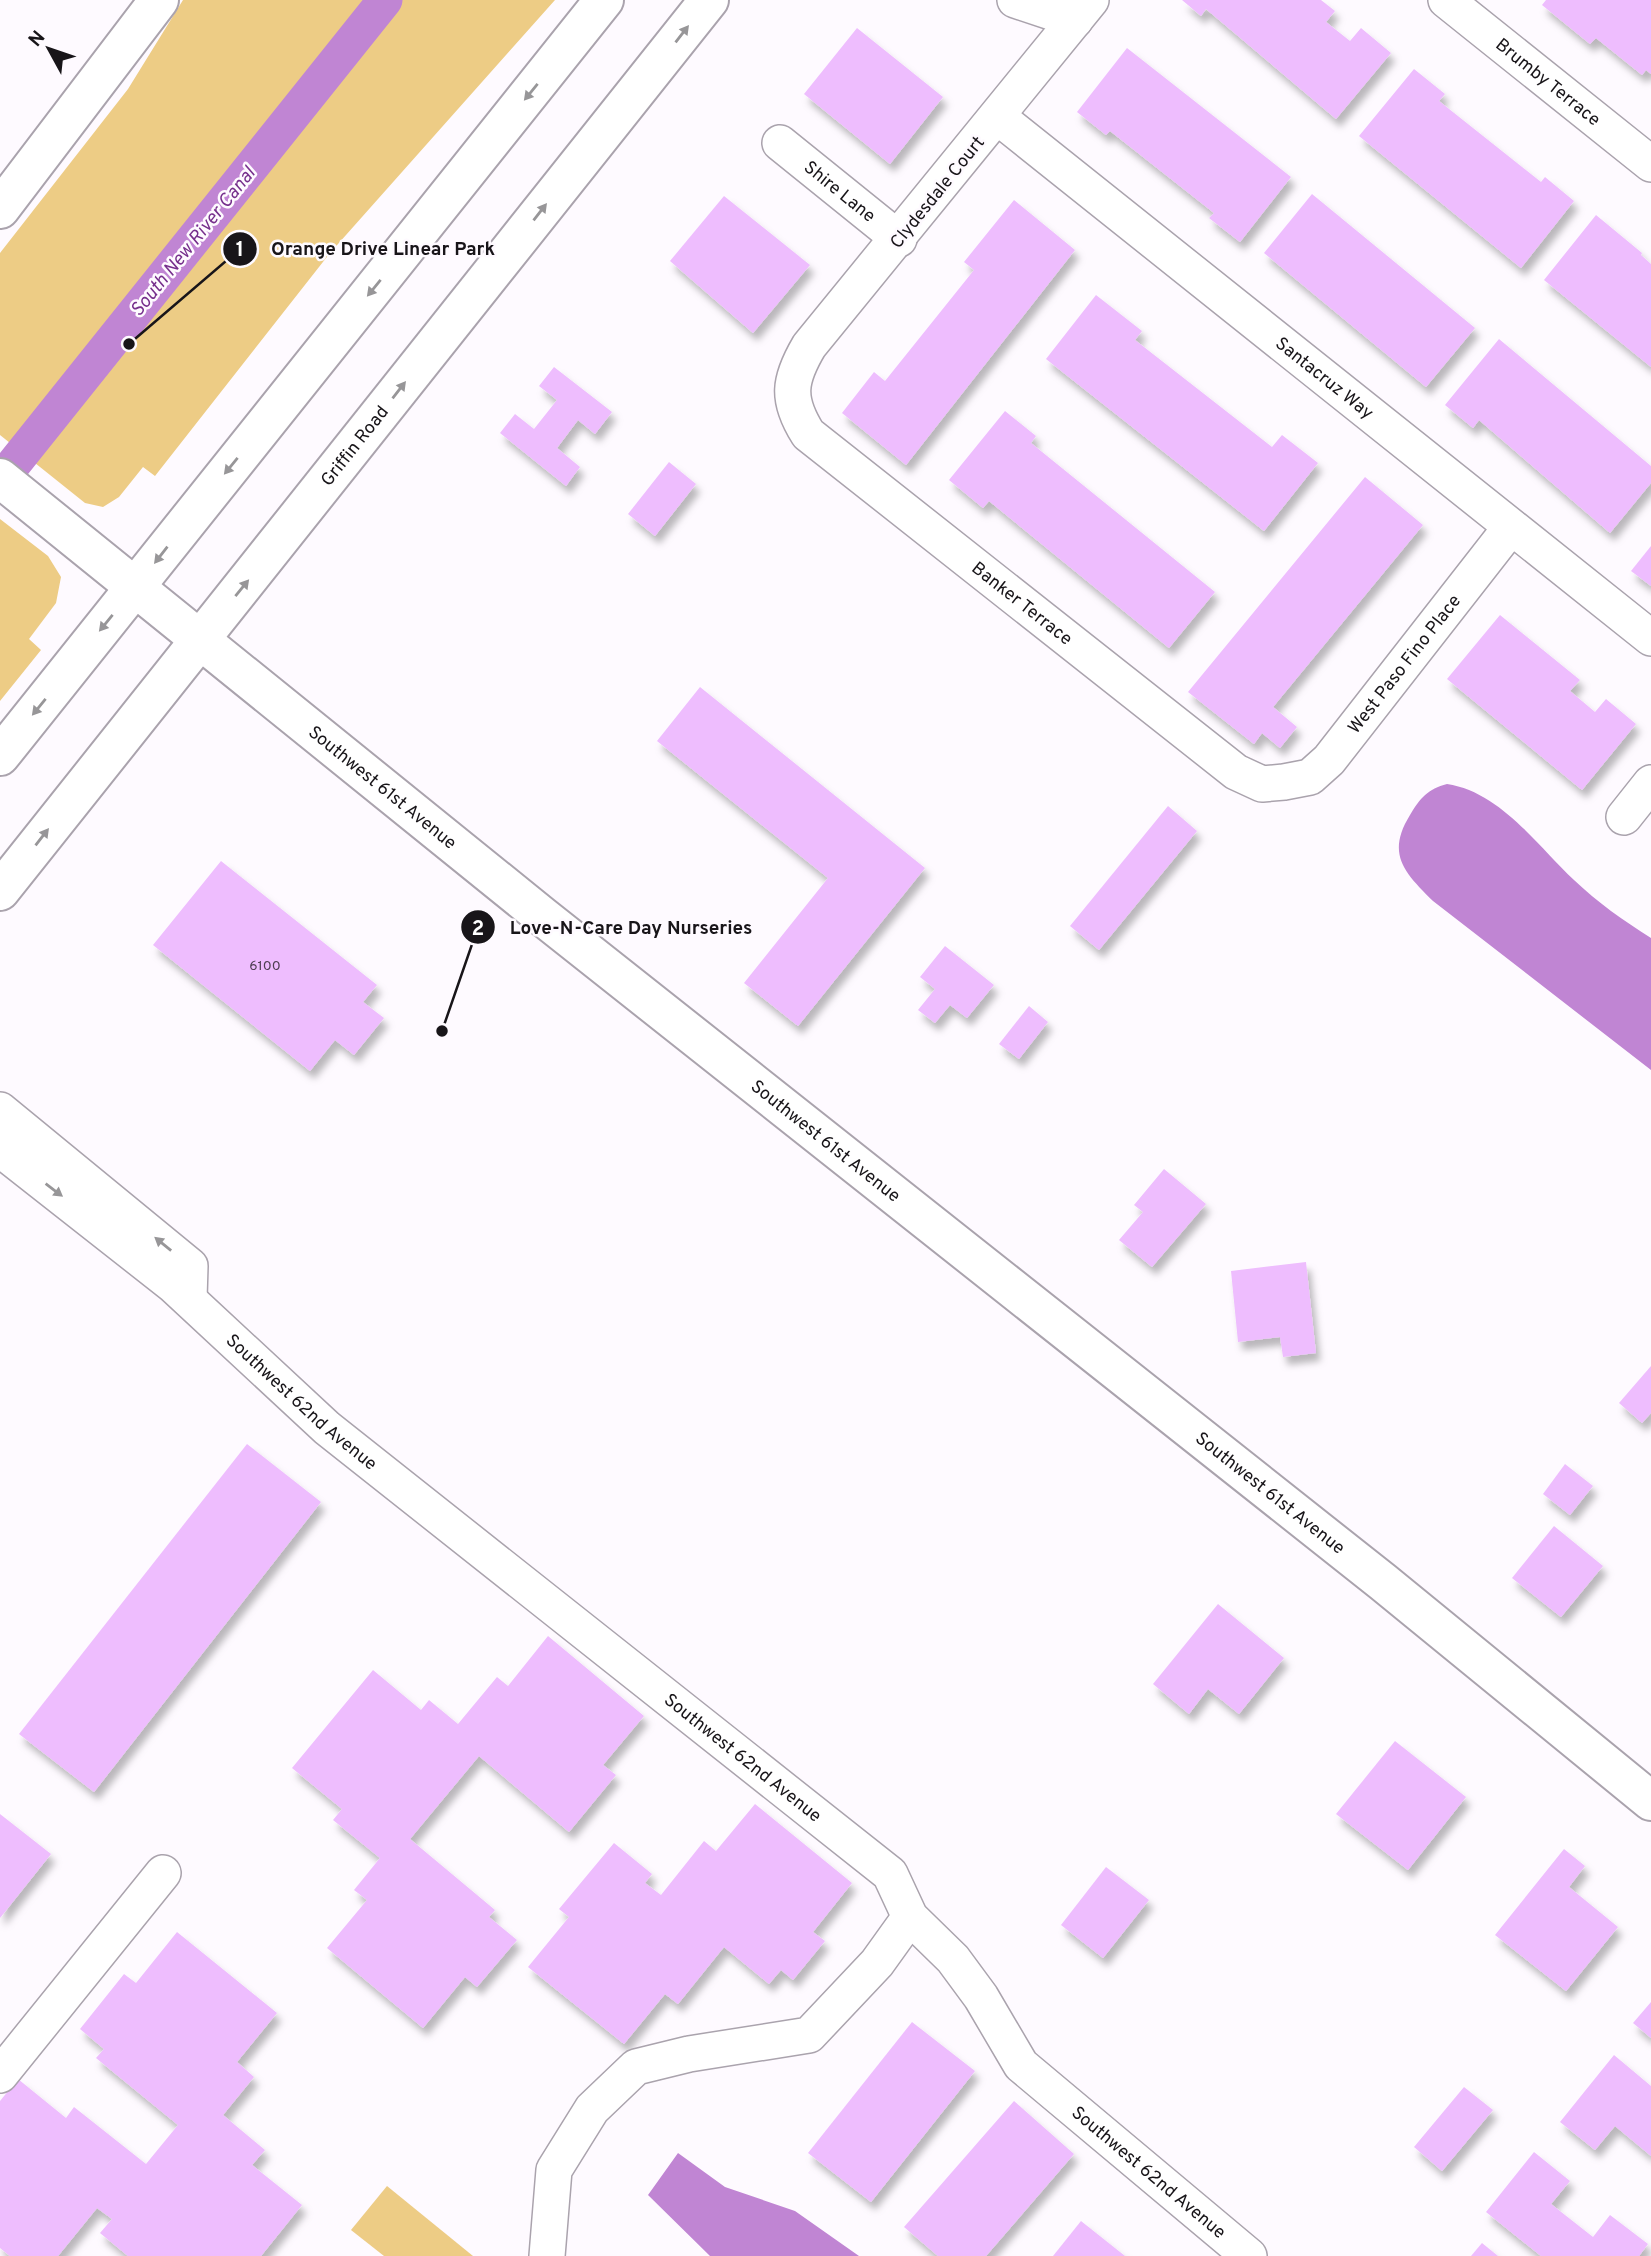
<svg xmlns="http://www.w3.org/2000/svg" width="1651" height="2256" font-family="Overpass,sans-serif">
<defs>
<filter id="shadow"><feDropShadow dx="4.5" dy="8" stdDeviation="3.5" flood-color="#0004"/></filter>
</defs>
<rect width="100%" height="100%" fill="#fefaff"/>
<g fill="#edcc85">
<path d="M 183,0 L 555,0 L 330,253 L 155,476 L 143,467 L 119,497 L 103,507 L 85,503 L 0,435 L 0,253 L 128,89 Z"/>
<path d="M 0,519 L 48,556 L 61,577 L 56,603 L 29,639 L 41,650 L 0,701 Z"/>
<path d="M 387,2186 L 473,2256 L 384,2256 L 351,2230 Z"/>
</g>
<g fill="#c085d3">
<path d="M 1447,784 C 1500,792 1537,845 1574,880 C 1597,902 1624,921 1651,938 L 1651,1070 L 1433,901 C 1404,872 1386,854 1410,815 C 1420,798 1428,789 1447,784 Z"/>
<path d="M 678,2153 L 725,2187 L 795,2211 L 859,2256 L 710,2256 L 648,2195 Z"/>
</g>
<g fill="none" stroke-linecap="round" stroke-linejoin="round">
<path stroke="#c085d3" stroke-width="35" d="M 0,481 L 385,0"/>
</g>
<g fill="#eebdfe" filter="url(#shadow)">
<path d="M 1182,0 L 1321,0 L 1335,11 L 1326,22 L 1350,41 L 1361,28 L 1391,53 L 1336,119 L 1206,9 L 1201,16 Z"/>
<path d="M 1546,0 L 1651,0 L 1651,74 L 1646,70 L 1642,75 L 1596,38 L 1590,44 L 1542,5 Z"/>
<path d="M 857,28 L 943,97 L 890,164 L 804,94 Z"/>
<path d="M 1127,48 L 1291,177 L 1240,242 L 1209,218 L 1214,213 L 1110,131 L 1106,135 L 1077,112 Z"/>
<path d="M 1414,69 L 1445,94 L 1439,101 L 1541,182 L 1545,177 L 1574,201 L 1521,268 L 1359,136 Z"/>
<path d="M 1312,194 L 1475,328 L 1426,387 L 1264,253 Z"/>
<path d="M 724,196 L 810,265 L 753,333 L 670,261 Z"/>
<path d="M 1014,200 L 1075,250 L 906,465 L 842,413 L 874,372 L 885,381 L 974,270 L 964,262 Z"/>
<path d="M 1596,215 L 1642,253 L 1641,255 L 1651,264 L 1651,367 L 1544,280 Z"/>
<path d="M 1096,295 L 1142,331 L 1135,340 L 1272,447 L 1282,435 L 1318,463 L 1264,531 L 1046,359 Z"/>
<path d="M 1499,339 L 1651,466 L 1651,483 L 1610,533 L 1479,420 L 1473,428 L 1445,405 Z"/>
<path d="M 554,367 L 612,412 L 595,434 L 578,420 L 557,448 L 580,467 L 566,486 L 500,433 L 515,414 L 534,429 L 557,400 L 539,386 Z"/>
<path d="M 1005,411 L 1036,436 L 1031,443 L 1215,592 L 1169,648 L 989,501 L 983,508 L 949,480 Z"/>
<path d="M 669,462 L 696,484 L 655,536 L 628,514 Z"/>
<path d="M 1365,477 L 1423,525 L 1273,707 L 1297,727 L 1280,748 L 1262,733 L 1254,744 L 1188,692 Z"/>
<path d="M 1651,546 L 1651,586 L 1631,571 Z"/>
<path d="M 1500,615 L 1580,680 L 1570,691 L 1595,712 L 1606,699 L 1636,724 L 1582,790 L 1447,679 Z"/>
<path d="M 700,687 L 925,868 L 798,1026 L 744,983 L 828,878 L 657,741 Z"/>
<path d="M 1168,806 L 1197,831 L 1099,950 L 1070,926 Z"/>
<path d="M 221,861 L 377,985 L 363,1002 L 384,1018 L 354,1055 L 335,1040 L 310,1071 L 153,945 Z"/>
<path d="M 945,946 L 994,985 L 967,1018 L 950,1005 L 935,1023 L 918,1010 L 935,989 L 920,977 Z"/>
<path d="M 1029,1006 L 1048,1022 L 1019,1059 L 999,1044 Z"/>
<path d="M 1164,1169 L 1206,1204 L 1152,1267 L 1119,1240 L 1143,1212 L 1134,1205 Z"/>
<path d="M 1306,1262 L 1316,1353 L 1283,1357 L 1280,1337 L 1238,1342 L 1231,1271 Z"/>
<path d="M 1651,1366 L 1651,1413 L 1642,1423 L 1619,1403 Z"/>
<path d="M 247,1444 L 321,1502 L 94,1792 L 19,1734 Z"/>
<path d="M 1565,1464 L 1593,1486 L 1570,1515 L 1543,1494 Z"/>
<path d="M 1554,1526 L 1603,1566 L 1561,1617 L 1512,1578 Z"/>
<path d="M 1218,1604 L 1284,1658 L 1239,1714 L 1208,1689 L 1189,1714 L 1153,1684 Z"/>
<path d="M 548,1636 L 644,1716 L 603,1765 L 616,1775 L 569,1832 L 479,1756 L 410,1839 L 495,1910 L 489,1917 L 517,1940 L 477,1987 L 465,1977 L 423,2028 L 327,1948 L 367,1900 L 354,1890 L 380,1858 L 333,1820 L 342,1809 L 292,1768 L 373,1670 L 421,1710 L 429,1700 L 458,1724 L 497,1677 L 508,1686 Z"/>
<path d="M 1395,1741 L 1466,1797 L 1408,1870 L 1336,1814 Z"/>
<path d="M 755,1804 L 852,1883 L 813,1932 L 825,1941 L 793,1980 L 781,1970 L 769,1984 L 724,1947 L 678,2004 L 665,1994 L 624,2044 L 528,1967 L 569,1917 L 559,1909 L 614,1843 L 652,1874 L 645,1883 L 661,1895 L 704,1841 L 716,1851 Z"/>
<path d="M 0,1814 L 51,1854 L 0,1918 Z"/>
<path d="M 1564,1849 L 1585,1866 L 1569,1887 L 1618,1927 L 1566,1991 L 1495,1935 Z"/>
<path d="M 1106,1867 L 1149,1900 L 1103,1958 L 1061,1925 Z"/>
<path d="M 177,1932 L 277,2013 L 237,2062 L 254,2077 L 223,2115 L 265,2150 L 252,2165 L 302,2205 L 261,2256 L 128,2256 L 100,2233 L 112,2219 L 97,2208 L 58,2256 L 10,2256 L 0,2248 L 0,2101 L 18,2079 L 66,2118 L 74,2107 L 146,2164 L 178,2125 L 96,2058 L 104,2049 L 80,2029 L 124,1974 L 136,1983 Z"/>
<path d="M 1651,2002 L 1651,2038 L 1633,2023 Z"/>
<path d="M 912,2022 L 975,2071 L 871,2202 L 808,2153 Z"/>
<path d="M 1614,2055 L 1651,2086 L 1651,2156 L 1615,2126 L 1595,2150 L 1560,2122 Z"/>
<path d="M 1464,2087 L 1493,2110 L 1442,2171 L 1414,2147 Z"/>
<path d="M 1014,2101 L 1074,2154 L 986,2256 L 938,2256 L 904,2227 Z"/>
<path d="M 1534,2152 L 1570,2181 L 1551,2204 L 1593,2237 L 1610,2215 L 1648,2244 L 1639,2256 L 1541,2256 L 1486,2212 Z"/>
<path d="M 1081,2221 L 1125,2256 L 1053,2256 Z"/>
<path d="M 1482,2243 L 1498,2256 L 1471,2256 Z"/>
</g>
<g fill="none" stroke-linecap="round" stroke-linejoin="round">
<g stroke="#aaa3ad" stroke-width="38">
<g id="street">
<path d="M 1015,0 L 1075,20"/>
<path id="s1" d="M 1091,0 L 809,346 C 789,380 786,399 808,434 L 1236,772 L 1262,784 L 1284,782 L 1310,777 L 1329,760 L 1511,527"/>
<path id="s2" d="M 1446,0 L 1651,164"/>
<path id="s3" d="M 998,117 L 1651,638"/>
<path id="s4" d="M 780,143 L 899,239"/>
<path d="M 1624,817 L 1651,783"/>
<path d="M 0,1110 L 190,1266 L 189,1299"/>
<path id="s5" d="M 0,1149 L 173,1285 L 327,1428 L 890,1874 L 910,1917 L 953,1959 L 981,1997 L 1021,2065 L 1249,2256"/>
<path d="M 0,2075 L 163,1873"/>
<path d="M 547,2256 L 554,2170 L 592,2109 L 636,2067 L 689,2054 L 809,2035 L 877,1963 L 910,1917"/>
</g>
</g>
<g stroke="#aaa3ad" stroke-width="42">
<g id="secondary">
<path d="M 0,209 L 159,0"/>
<path id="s6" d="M 0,478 L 542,916 L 1383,1582 L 1651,1801"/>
</g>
</g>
<g stroke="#aaa3ad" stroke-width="42">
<g id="primary">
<path d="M 0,756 L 604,0"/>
<path id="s7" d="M 0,891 L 709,0"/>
</g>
</g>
<use href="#street" stroke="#fff" stroke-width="35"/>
<use href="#secondary" stroke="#fff" stroke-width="38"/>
<use href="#primary" stroke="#fff" stroke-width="38"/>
</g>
<defs><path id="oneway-solid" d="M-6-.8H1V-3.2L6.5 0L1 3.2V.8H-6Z" transform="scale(1.75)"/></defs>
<g fill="#979698">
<use href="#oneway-solid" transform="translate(682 34) rotate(-52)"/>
<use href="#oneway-solid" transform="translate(531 92) rotate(129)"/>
<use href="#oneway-solid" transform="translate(540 212) rotate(-52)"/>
<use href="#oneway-solid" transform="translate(374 288) rotate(129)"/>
<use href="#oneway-solid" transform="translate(399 390) rotate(-52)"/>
<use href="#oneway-solid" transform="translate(231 466) rotate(129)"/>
<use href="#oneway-solid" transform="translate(161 555) rotate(128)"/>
<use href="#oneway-solid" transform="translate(242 588) rotate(-51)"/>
<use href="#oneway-solid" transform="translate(106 623) rotate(129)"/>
<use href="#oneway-solid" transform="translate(39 707) rotate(129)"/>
<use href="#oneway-solid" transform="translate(42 837) rotate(-52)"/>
<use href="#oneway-solid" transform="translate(54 1190) rotate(37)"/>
<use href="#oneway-solid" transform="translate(163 1244) rotate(-141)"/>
</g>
<g text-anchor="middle" stroke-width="5" stroke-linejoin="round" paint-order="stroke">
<g font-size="14" fill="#4e3f52">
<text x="265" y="970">6100</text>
</g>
<g font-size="18" fill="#181519" stroke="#fefaff">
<text dy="6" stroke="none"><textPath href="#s2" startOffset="131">Brumby Terrace</textPath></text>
<text dy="6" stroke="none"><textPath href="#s4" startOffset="77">Shire Lane</textPath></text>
<text transform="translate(937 192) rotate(-51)" y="6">Clydesdale Court</text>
<text dy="6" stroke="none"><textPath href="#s3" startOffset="418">Santacruz Way</textPath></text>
<text dy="6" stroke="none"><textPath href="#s7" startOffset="569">Griffin Road</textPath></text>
<text dy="6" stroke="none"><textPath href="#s1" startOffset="814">Banker Terrace</textPath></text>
<text dy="6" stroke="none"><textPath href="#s1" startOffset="1311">West Paso Fino Place</textPath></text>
<text dy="6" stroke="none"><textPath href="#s6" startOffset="492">Southwest 61st Avenue</textPath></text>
<text dy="6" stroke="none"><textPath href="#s6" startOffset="1059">Southwest 61st Avenue</textPath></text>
<text dy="6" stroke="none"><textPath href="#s5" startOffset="394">Southwest 62nd Avenue</textPath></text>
<text dy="6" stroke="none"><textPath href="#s6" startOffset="1626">Southwest 61st Avenue</textPath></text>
<text dy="6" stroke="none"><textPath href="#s5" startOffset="961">Southwest 62nd Avenue</textPath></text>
<text dy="6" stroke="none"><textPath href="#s5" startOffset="1549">Southwest 62nd Avenue</textPath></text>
</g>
<g font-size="19" font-style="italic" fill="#762f8c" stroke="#fefaff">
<text transform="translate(192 241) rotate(-51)" y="7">South New River Canal</text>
</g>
</g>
<path fill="none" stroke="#181519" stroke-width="2.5" d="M129 344L240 249M442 1031L478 927"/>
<g fill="#181519" stroke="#fefaff" stroke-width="2.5">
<circle cx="129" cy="344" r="7"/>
<circle cx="442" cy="1031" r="7"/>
<circle cx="240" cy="249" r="18"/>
<circle cx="478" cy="927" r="18"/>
</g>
<g font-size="21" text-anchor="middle" font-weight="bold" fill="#fff">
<text x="240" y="256">1</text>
<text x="478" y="935">2</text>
</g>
<g font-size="19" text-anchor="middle" font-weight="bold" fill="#181519" stroke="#fefaff" stroke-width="5" stroke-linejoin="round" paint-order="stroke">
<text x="383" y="255">Orange Drive Linear Park</text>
<text x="631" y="934">Love-N-Care Day Nurseries</text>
</g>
<g transform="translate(49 49) rotate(310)" stroke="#fefaff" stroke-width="5" paint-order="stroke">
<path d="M0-5L12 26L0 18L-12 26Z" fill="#181519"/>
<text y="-10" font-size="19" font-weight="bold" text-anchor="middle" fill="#181519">N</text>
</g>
</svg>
